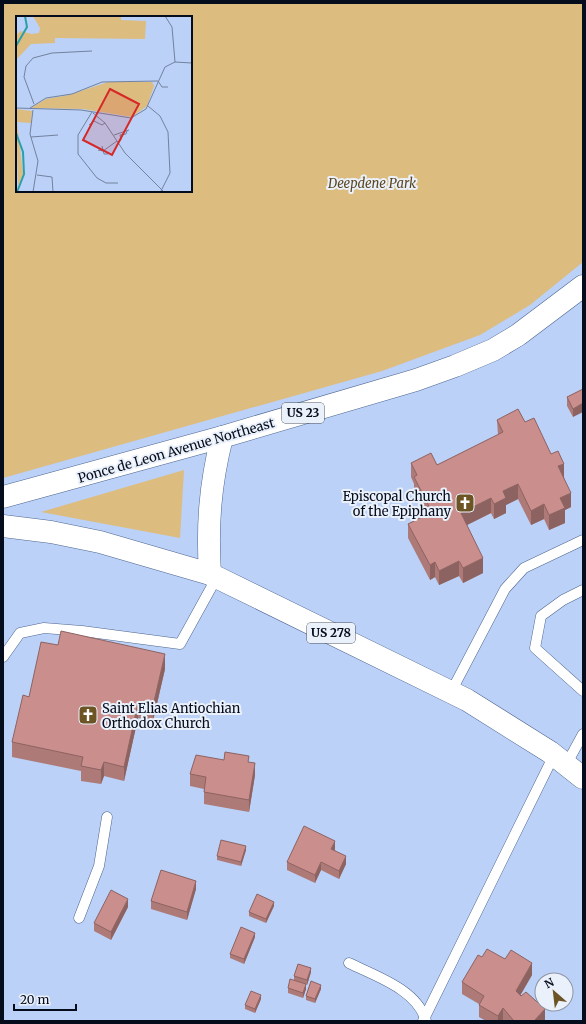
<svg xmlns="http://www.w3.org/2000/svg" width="586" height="1024" font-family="Merriweather,serif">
<rect width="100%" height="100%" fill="#bbd1f7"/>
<g fill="#ddbc7f" fill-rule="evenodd">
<path d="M 3,3 L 583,3 L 583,262 L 530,305 L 480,335 L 382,371 L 3,478 ZM 17,17 L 191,17 L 191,191 L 17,191 Z"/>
<path d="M 184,470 L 180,538 L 41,512 Z"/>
</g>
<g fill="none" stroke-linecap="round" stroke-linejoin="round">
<g stroke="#4e658f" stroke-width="11">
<g id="service">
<path d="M 583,590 L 563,600 L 541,616 L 535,648 L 583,691"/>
<path d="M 3,657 L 20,633 L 44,628 L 82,631 L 180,644 L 217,577"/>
<path d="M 451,692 L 505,589 L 524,568 L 583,540"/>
<path d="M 566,765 L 583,734"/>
<path d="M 79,918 L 99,866 L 107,817"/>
<path d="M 349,963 C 375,976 417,989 426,1021"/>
<path d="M 423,1021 L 554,755"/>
</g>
</g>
<g stroke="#4e658f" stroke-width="23">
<path id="primary" d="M 3,526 L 51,532 L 100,542 L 210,574 L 467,700 L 550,752 L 583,778"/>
</g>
<g stroke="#4e658f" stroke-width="23">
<g id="trunk">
<path d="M 3,497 L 222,437 L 416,380 L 455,366 L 493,350 L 518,335 L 583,286"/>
<path d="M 210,574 C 207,525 210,485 222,437"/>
</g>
</g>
<use href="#service" stroke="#fff" stroke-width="10"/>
<use href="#primary" stroke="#fff" stroke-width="22"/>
<use href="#trunk" stroke="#fff" stroke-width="22"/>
</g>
<g fill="#ae7a78">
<path d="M 583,389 L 573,417 L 567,406 L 567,397 Z"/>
<path d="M 497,420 L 525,422 L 551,454 L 564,477 L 571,507 L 565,510 L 565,523 L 549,530 L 544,519 L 531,525 L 518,499 L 506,505 L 506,513 L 494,519 L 491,513 L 467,525 L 483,573 L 463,583 L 459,576 L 439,585 L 435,577 L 430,580 L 408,538 L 408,524 L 426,515 L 414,492 L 414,484 L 411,477 L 411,463 L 437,465 L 498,435 Z"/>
<path d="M 165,669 L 153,721 L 138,718 L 124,781 L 104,776 L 101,784 L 81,781 L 81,771 L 12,757 L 12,742 L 29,697 Z"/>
<path d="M 224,760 L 249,762 L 255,775 L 249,812 L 204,804 L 204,789 L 190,786 L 190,774 Z"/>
<path d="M 335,849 L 335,850 L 346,864 L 339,879 L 321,870 L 315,883 L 287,870 L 287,862 Z"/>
<path d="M 246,850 L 241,866 L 217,860 L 217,856 Z"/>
<path d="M 196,889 L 187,920 L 151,909 L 151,901 Z"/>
<path d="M 274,906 L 266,923 L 249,916 L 249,912 Z"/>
<path d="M 128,907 L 111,940 L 94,931 L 94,923 Z"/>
<path d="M 255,937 L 244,964 L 230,958 L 230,954 Z"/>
<path d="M 482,957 L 532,975 L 520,995 L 545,1021 L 504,1021 L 503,1020 L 502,1021 L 486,1021 L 479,1017 L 479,1004 L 462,994 L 462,982 Z"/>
<path d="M 311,972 L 307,985 L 300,982 L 306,989 L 303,998 L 288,993 L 288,988 L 294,980 L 294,976 Z"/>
<path d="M 321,989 L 315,1003 L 306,1000 L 306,996 Z"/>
<path d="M 261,999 L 255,1013 L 245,1009 L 245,1005 Z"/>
</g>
<g fill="#8d6362">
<path d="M 583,403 L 583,412 L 573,417 L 573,409 Z"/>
<path d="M 564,464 L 564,479 L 558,466 Z"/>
<path d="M 518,484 L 518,499 L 506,505 L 506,513 L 494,519 L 494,504 L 503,491 Z"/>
<path d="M 571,493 L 571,507 L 565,510 L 565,523 L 549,530 L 549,515 L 560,498 Z"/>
<path d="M 491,498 L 491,513 L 461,528 L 461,513 Z"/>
<path d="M 544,504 L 544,519 L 531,525 L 531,511 Z"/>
<path d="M 483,558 L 483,573 L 463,583 L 463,568 Z"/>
<path d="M 459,561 L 459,576 L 439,585 L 439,571 Z"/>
<path d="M 435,562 L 435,577 L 430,580 L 430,565 Z"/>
<path d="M 165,654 L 165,669 L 153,721 L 153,706 Z"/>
<path d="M 138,703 L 138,718 L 124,781 L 124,767 Z"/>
<path d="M 104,762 L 104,776 L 101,784 L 101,770 Z"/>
<path d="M 255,763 L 255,775 L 249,812 L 249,800 Z"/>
<path d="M 335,841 L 335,849 L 331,857 L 331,849 Z"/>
<path d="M 246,846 L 246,850 L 241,866 L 241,862 Z"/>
<path d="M 346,856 L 346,864 L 339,879 L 339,871 Z"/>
<path d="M 321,862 L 321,870 L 315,883 L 315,875 Z"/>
<path d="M 196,881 L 196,889 L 187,920 L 187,912 Z"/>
<path d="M 128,899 L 128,907 L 111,940 L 111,932 Z"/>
<path d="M 274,902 L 274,906 L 266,923 L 266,919 Z"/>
<path d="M 255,933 L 255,937 L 244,964 L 244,959 Z"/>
<path d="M 532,963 L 532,975 L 516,1003 L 516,991 Z"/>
<path d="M 311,968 L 311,972 L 307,985 L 307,980 Z"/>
<path d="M 306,984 L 306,989 L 303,998 L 303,993 Z"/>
<path d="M 321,985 L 321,989 L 315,1003 L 315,999 Z"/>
<path d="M 261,995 L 261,999 L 255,1013 L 255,1009 Z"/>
<path d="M 503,1008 L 503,1020 L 502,1021 L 498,1021 L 498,1016 Z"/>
<path d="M 545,1009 L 545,1021 L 534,1021 Z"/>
</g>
<g fill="#ca8e8c" stroke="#8d6362">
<path d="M 583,389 L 583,403 L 573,409 L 567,397 Z"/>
<path d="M 518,409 L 525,422 L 534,418 L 551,454 L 558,451 L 564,464 L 558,466 L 571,493 L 560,498 L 565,508 L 549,515 L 544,504 L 531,511 L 518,484 L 503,491 L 506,498 L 494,504 L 491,498 L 461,513 L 483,558 L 463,568 L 459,561 L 439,571 L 435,562 L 430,565 L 408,524 L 432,512 L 414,477 L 417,475 L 411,463 L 431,453 L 437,465 L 503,432 L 497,420 Z"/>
<path d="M 61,631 L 165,654 L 153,706 L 138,703 L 124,767 L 104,762 L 101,770 L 81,766 L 83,757 L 12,742 L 23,695 L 29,697 L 41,642 L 58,645 Z"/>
<path d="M 225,752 L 249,756 L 248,762 L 255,763 L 249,800 L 204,792 L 206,777 L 190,774 L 196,755 L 224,760 Z"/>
<path d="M 304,826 L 335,841 L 331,849 L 346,856 L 339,871 L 321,862 L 315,875 L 287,862 Z"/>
<path d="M 221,840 L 246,846 L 241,862 L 217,856 Z"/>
<path d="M 161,870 L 196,881 L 187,912 L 151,901 Z"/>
<path d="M 111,890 L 128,899 L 111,932 L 94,923 Z"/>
<path d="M 257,894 L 274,902 L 266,919 L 249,912 Z"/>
<path d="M 241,927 L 255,933 L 244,959 L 230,954 Z"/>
<path d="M 487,949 L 505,959 L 511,950 L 532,963 L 516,991 L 521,996 L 526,992 L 545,1009 L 534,1021 L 514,1021 L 503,1008 L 498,1016 L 479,1005 L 484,996 L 462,982 L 478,955 L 482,957 Z"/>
<path d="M 298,964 L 311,968 L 307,980 L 294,976 Z"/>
<path d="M 290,979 L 306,984 L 303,993 L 288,988 Z"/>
<path d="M 311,981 L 321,985 L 315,999 L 306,996 Z"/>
<path d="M 251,991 L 261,995 L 255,1009 L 245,1005 Z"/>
</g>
<defs>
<g id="church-square" transform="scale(1)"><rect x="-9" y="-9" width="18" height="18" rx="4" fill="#6d5425" stroke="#ebf1fb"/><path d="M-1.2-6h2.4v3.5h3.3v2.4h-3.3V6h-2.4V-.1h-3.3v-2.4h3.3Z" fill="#fff"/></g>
</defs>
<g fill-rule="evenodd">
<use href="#church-square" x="465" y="503"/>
<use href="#church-square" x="88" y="715"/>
</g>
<g text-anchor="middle" stroke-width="4" stroke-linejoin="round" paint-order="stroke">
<g fill="#ebf1fb" stroke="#4a515f" stroke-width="1">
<rect x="282" y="403" width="42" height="20" rx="3"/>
<rect x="307" y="623" width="48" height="20" rx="3"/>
</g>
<g font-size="12" font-weight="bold" fill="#050c1c">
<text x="303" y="417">US 23</text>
<text x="331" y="637">US 278</text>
</g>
<g font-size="13" font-style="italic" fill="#5a461f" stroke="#ebf1fb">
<text x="372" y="188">Deepdene Park</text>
</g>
<g font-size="13" fill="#050c1c" stroke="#ebf1fb">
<text transform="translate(176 450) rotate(-16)" y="5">Ponce de Leon Avenue Northeast</text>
</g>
<g font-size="13" fill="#050c1c" stroke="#ebf1fb" text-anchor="end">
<text x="451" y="501">Episcopal Church<tspan x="451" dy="15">of the Epiphany</tspan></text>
<text x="102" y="713" text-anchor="start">Saint Elias Antiochian<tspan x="102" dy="15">Orthodox Church</tspan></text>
</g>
</g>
<g transform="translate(16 16)">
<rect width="176" height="176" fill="#bbd1f7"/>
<path d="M 17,0 L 105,0 L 105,4 L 130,5 L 129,23 L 39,22 L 39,27 L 15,28 L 0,44 L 0,17 L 2,18 L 4,15 L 16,18 L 23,17 L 24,12 ZM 92,66 L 136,66 L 138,70 L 131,90 L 116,101 L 67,93 L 15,92 L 30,83 L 53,79 ZM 0,93 L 16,95 L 15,107 L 1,106 L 7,158 L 2,170 Z" fill="#ddbc7f"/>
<path fill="none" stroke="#2ba0a8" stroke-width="2" d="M 0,30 L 11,11 L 9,0M 0,117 L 7,136 L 8,158 L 1,176"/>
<path fill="none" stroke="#72829f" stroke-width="1" d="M 149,0 L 156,11 L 159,46M 142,65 L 146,71 L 152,71M 18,88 L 8,61 L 10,50 L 17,42 L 36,37 L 76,35M 132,90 L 144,100 L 152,116 L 154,157 L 145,175M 0,92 L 65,94 L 115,102 L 130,93 L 149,51 L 159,46 L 176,47M 14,92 L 30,82 L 56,78 L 86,66 L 142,65M 17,94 L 14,118 L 22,145 L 17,176M 76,96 L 62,119 L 62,138 L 81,162 L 90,167 L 102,167M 77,97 L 89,107 L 109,137 L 148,176M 73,109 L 78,105 L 86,109 L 89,107M 98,119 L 113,114M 15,121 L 42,119M 102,126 L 105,124 L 104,119 L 110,118 L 111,115M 86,130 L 88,138 L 92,138M 82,134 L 87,135 L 101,125M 21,159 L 36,161 L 37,176"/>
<path fill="#d62828" fill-opacity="0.15" stroke="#d62828" stroke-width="2" d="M 94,73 L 123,88 L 96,139 L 67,124 Z"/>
<rect width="176" height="176" fill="none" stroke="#050c1c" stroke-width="2"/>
</g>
<rect width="586" height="1024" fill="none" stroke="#050c1c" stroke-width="8"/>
<g transform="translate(554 992) rotate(332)"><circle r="19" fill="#ebf1fb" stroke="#8f95a2"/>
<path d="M0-3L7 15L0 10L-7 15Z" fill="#6d5425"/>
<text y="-6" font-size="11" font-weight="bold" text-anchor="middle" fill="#050c1c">N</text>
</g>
<path d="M14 1004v6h62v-6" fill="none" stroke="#050c1c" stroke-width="2"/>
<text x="20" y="1004" font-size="12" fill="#050c1c" stroke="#ebf1fb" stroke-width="3" paint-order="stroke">20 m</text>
</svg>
